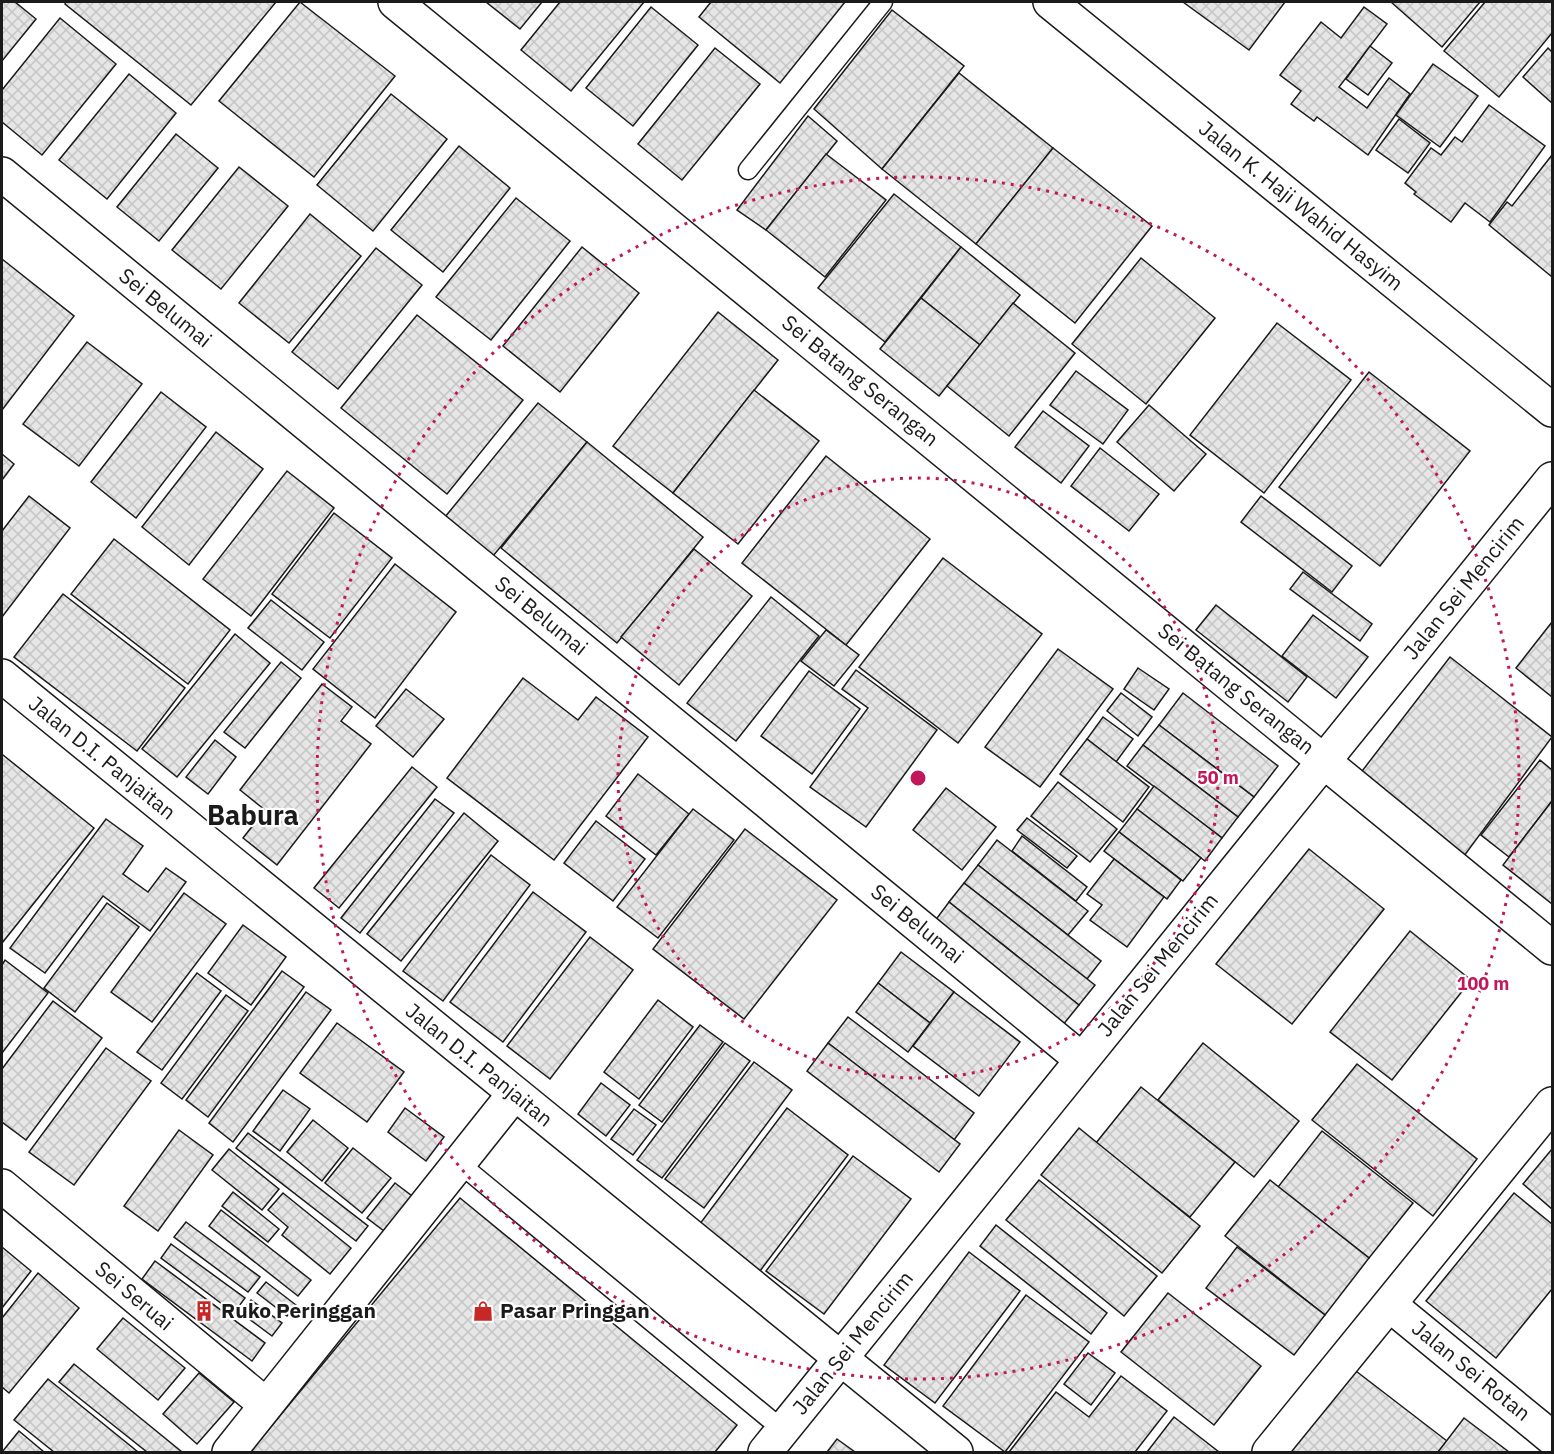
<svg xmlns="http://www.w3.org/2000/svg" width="1554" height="1454" font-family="'IBM Plex Sans',sans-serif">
<defs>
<pattern id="building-cross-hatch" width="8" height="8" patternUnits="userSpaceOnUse" patternTransform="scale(1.5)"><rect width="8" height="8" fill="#e6e6e6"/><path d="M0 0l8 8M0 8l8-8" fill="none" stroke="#c5c5c5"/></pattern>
</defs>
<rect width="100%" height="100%" fill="#fff"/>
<g fill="url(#building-cross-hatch)" stroke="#1a1a1a" stroke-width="1.5">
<path d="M 2,2 L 15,2 L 36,19 L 2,61 Z"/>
<path d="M 66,2 L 276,2 L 191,105 L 65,4 Z"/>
<path d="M 300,2 L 395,76 L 314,177 L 219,101 Z"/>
<path d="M 486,2 L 542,2 L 520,29 Z"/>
<path d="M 560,2 L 644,2 L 571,91 L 521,50 Z"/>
<path d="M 711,2 L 845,2 L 780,83 L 699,17 Z"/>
<path d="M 1183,2 L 1285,2 L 1249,50 Z"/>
<path d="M 1391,2 L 1480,2 L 1442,47 Z"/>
<path d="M 1485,2 L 1552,2 L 1552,33 L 1499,97 L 1444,51 Z"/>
<path d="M 651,7 L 698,45 L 633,126 L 586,88 Z"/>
<path d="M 1364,7 L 1387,24 L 1339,87 L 1367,108 L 1389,78 L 1410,94 L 1368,155 L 1317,117 L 1314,121 L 1291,104 L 1301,91 L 1280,75 L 1321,22 L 1341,38 Z"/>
<path d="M 892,10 L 964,66 L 882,169 L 814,109 Z"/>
<path d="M 60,18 L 116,64 L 42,155 L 2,122 L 2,90 Z"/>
<path d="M 1370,46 L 1392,63 L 1368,95 L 1346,79 Z"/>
<path d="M 715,48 L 760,84 L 682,180 L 638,144 Z"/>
<path d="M 1548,48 L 1552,52 L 1552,103 L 1523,77 Z"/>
<path d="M 1433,64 L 1478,96 L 1440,147 L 1396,115 Z"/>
<path d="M 959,73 L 1053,148 L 976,244 L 882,169 Z"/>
<path d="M 129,74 L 176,113 L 107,199 L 59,160 Z"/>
<path d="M 391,94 L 447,139 L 373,231 L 317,185 Z"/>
<path d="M 1489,105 L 1545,146 L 1490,222 L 1465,203 L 1451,222 L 1414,194 L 1416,192 L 1405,183 L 1431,148 L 1441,155 L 1455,137 L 1462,142 Z"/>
<path d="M 808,116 L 837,141 L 766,230 L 737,210 Z"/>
<path d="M 1399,119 L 1430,143 L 1408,173 L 1376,150 Z"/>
<path d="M 176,134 L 218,168 L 159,241 L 117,207 Z"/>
<path d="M 459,146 L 510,188 L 443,272 L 391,230 Z"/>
<path d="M 1053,148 L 1152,226 L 1075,323 L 976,244 Z"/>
<path d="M 826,154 L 886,200 L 825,277 L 766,230 Z"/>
<path d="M 1552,155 L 1552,277 L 1489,225 L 1507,202 L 1512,206 Z"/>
<path d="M 239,167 L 288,206 L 221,289 L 172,250 Z"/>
<path d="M 894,194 L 961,247 L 885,342 L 818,288 Z"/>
<path d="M 516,198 L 570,241 L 491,340 L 436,297 Z"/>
<path d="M 310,214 L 361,256 L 289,343 L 239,303 Z"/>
<path d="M 582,247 L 639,293 L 560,392 L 503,346 Z"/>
<path d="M 961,247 L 1020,295 L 980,345 L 921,298 Z"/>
<path d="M 376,248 L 422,285 L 338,389 L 292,352 Z"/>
<path d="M 1141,258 L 1215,318 L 1146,404 L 1072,344 Z"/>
<path d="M 2,259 L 74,316 L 2,410 Z"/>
<path d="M 921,298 L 980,345 L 939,396 L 880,349 Z"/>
<path d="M 1013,303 L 1075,353 L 1009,436 L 947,386 Z"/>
<path d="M 718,312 L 778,360 L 673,493 L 613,446 Z"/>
<path d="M 417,315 L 523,400 L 447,494 L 341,408 Z"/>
<path d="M 1277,323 L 1351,380 L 1264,493 L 1190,435 Z"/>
<path d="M 87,342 L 142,384 L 79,466 L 23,424 Z"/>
<path d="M 1076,371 L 1128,410 L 1103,444 L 1050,405 Z"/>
<path d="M 1369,372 L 1470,451 L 1380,566 L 1279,487 Z"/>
<path d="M 754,390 L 819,441 L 738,544 L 673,493 Z"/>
<path d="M 161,392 L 206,427 L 136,518 L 91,482 Z"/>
<path d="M 538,403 L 587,442 L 493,556 L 445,517 Z"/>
<path d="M 1149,405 L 1206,454 L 1174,491 L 1117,442 Z"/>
<path d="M 1043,411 L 1089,446 L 1061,483 L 1015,447 Z"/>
<path d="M 216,432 L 263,469 L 189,565 L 142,527 Z"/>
<path d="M 587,442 L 703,537 L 617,643 L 501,548 Z"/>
<path d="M 1100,448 L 1159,494 L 1129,531 L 1071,486 Z"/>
<path d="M 2,454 L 14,464 L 2,480 Z"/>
<path d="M 826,456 L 930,539 L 846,645 L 742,563 Z"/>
<path d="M 287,471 L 334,508 L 251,616 L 203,579 Z"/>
<path d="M 29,496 L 70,528 L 2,617 L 2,531 Z"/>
<path d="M 1261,496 L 1352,566 L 1332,592 L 1241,522 Z"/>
<path d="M 334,513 L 392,558 L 330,638 L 272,594 Z"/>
<path d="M 114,539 L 230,630 L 188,684 L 71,594 Z"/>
<path d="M 694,549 L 752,596 L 679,685 L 621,637 Z"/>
<path d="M 943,558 L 1042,634 L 958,743 L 859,667 Z"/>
<path d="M 395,564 L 456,612 L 375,718 L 313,669 Z"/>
<path d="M 1303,572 L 1372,624 L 1360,641 L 1290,589 Z"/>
<path d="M 63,594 L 185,688 L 137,751 L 14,657 Z"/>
<path d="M 771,597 L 819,636 L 736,741 L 687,703 Z"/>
<path d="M 271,600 L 324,642 L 302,670 L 248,628 Z"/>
<path d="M 1216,605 L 1307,677 L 1288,702 L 1196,630 Z"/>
<path d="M 1313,615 L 1368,657 L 1336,698 L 1282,656 Z"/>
<path d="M 1552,622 L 1552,697 L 1516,668 Z"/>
<path d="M 826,630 L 859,655 L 834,686 L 801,661 Z"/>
<path d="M 235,634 L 270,663 L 177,777 L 142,749 Z"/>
<path d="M 1058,649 L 1113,689 L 1040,787 L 985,747 Z"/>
<path d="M 1450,657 L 1552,737 L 1464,856 L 1359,775 Z"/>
<path d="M 281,662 L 301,678 L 245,748 L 224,732 Z"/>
<path d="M 1138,668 L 1169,689 L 1154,710 L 1124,689 Z"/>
<path d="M 856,670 L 937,730 L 866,827 L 810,787 L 868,708 L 842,689 Z"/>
<path d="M 809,671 L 860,709 L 812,774 L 761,736 Z"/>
<path d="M 523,678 L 578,720 L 596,697 L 648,737 L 554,860 L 447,778 Z"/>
<path d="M 322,684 L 352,707 L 341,721 L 371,744 L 277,865 L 243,838 L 265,810 L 240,790 Z"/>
<path d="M 406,689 L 444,719 L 413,757 L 376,726 Z"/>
<path d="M 1121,693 L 1152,717 L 1138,736 L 1107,711 Z"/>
<path d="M 1183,693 L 1278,766 L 1254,797 L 1159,725 Z"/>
<path d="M 1103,717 L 1133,739 L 1116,762 L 1087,739 Z"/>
<path d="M 1159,725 L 1254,797 L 1238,817 L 1143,745 Z"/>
<path d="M 1087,739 L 1149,787 L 1123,822 L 1060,774 Z"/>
<path d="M 215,740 L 236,757 L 208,794 L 186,777 Z"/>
<path d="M 1143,745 L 1238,817 L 1222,838 L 1127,766 Z"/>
<path d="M 3,755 L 94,828 L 2,943 L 2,756 Z"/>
<path d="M 1540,760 L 1552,770 L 1552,801 L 1509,857 L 1481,835 Z"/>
<path d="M 412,767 L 437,787 L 339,908 L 314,888 Z"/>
<path d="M 638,774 L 689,814 L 656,855 L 606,816 Z"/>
<path d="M 1058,782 L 1117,829 L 1090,862 L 1031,816 Z"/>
<path d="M 1154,786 L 1222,838 L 1205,861 L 1137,809 Z"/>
<path d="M 946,788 L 996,827 L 962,870 L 913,830 Z"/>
<path d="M 435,799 L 454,813 L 360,933 L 341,918 Z"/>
<path d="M 1552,801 L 1552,904 L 1503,865 Z"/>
<path d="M 693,809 L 734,840 L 658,938 L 617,907 Z"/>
<path d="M 1137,809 L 1201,858 L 1183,881 L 1119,832 Z"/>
<path d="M 464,813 L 498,841 L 401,961 L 367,934 Z"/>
<path d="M 1027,818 L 1077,856 L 1067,868 L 1017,830 Z"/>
<path d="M 106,819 L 143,846 L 123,874 L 148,892 L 166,868 L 186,882 L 150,931 L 103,896 L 45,973 L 10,948 Z"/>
<path d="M 596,821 L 645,859 L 613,901 L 564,863 Z"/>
<path d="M 745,829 L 837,900 L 744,1019 L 653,949 Z"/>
<path d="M 1119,832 L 1181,880 L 1167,899 L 1104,851 Z"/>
<path d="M 1022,836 L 1087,887 L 1076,901 L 1012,851 Z"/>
<path d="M 997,840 L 1088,911 L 1068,935 L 978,865 Z"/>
<path d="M 1309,849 L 1384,909 L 1292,1024 L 1216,964 Z"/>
<path d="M 491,855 L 530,885 L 443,1001 L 403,971 Z"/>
<path d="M 1114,859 L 1164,897 L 1127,947 L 1090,920 L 1102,905 L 1087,894 Z"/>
<path d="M 978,865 L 1101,961 L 1087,979 L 964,883 Z"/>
<path d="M 964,883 L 1095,985 L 1079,1005 L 949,902 Z"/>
<path d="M 533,892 L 586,932 L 503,1042 L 450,1002 Z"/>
<path d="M 184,893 L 226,924 L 152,1022 L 111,992 Z"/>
<path d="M 949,902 L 1079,1005 L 1058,1031 L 928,930 Z"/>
<path d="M 107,903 L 139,927 L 75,1012 L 44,988 Z"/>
<path d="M 243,925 L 286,957 L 251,1005 L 208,973 Z"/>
<path d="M 1410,931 L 1471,980 L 1392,1080 L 1330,1032 Z"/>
<path d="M 590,937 L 633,970 L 550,1079 L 507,1046 Z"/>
<path d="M 901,952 L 954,992 L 930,1023 L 878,983 Z"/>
<path d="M 5,960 L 48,993 L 2,1053 L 2,965 Z"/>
<path d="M 282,971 L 304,987 L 208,1117 L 186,1100 Z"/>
<path d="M 197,973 L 221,991 L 162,1070 L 137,1052 Z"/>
<path d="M 878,983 L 930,1023 L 908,1052 L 856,1012 Z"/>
<path d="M 306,992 L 331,1010 L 233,1142 L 209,1123 Z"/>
<path d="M 954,992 L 1020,1042 L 979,1096 L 913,1046 Z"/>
<path d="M 226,995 L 248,1011 L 182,1099 L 161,1083 Z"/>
<path d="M 658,1000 L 693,1027 L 639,1099 L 604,1072 Z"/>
<path d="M 53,1001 L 102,1038 L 26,1140 L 2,1122 L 2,1069 Z"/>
<path d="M 848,1017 L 974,1113 L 954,1140 L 828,1043 Z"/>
<path d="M 337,1023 L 404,1072 L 367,1122 L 300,1073 Z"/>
<path d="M 700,1025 L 723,1042 L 662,1122 L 639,1105 Z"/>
<path d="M 725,1043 L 750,1061 L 662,1178 L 637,1160 Z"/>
<path d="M 828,1043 L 960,1144 L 939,1172 L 807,1071 Z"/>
<path d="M 1203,1043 L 1299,1121 L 1254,1177 L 1158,1100 Z"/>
<path d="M 106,1048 L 151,1081 L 74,1185 L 29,1152 Z"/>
<path d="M 754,1062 L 792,1090 L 704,1208 L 665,1179 Z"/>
<path d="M 1357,1064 L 1477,1159 L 1433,1216 L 1312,1120 Z"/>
<path d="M 601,1083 L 630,1105 L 606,1136 L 578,1114 Z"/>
<path d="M 1141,1087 L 1235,1162 L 1190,1217 L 1096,1143 Z"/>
<path d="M 283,1090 L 310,1109 L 280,1151 L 253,1131 Z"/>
<path d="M 405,1108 L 444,1137 L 426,1161 L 388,1132 Z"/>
<path d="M 787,1108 L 848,1155 L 760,1271 L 699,1225 Z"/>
<path d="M 634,1109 L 656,1125 L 633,1155 L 611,1139 Z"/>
<path d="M 313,1120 L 348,1148 L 322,1181 L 287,1152 Z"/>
<path d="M 1079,1128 L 1200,1226 L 1162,1273 L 1041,1175 Z"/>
<path d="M 179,1130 L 213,1155 L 158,1231 L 124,1206 Z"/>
<path d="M 1322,1131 L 1413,1203 L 1369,1258 L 1278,1187 Z"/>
<path d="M 248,1133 L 368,1226 L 356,1241 L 236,1148 Z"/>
<path d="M 353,1148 L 391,1178 L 362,1213 L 325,1183 Z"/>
<path d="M 229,1149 L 279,1189 L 262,1210 L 212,1170 Z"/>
<path d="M 1552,1149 L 1552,1209 L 1523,1184 Z"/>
<path d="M 853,1156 L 911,1199 L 824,1314 L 766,1271 Z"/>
<path d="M 1039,1180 L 1157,1276 L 1124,1316 L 1006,1220 Z"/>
<path d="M 1270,1180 L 1369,1258 L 1325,1315 L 1225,1236 Z"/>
<path d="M 395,1183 L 412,1196 L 384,1231 L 367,1218 Z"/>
<path d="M 233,1192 L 279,1229 L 268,1242 L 222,1206 Z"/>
<path d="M 283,1193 L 351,1248 L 330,1274 L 282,1235 L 288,1227 L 268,1210 Z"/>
<path d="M 1514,1193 L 1552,1224 L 1552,1289 L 1496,1358 L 1426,1301 Z"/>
<path d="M 460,1198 L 737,1425 L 715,1452 L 250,1452 Z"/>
<path d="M 221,1210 L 311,1280 L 298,1296 L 209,1226 Z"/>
<path d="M 186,1222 L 260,1277 L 248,1292 L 174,1237 Z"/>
<path d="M 996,1225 L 1107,1313 L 1091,1334 L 980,1246 Z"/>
<path d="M 171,1244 L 245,1298 L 234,1313 L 161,1258 Z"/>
<path d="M 2,1247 L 31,1271 L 2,1308 Z"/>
<path d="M 1237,1247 L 1325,1315 L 1294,1355 L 1206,1288 Z"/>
<path d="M 969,1252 L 1020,1291 L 935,1403 L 884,1365 Z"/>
<path d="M 155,1261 L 265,1343 L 252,1361 L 142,1279 Z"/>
<path d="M 38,1273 L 79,1308 L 9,1393 L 2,1387 L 2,1318 Z"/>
<path d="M 266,1282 L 296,1305 L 287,1316 L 257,1293 Z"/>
<path d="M 1168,1293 L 1261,1366 L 1214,1425 L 1121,1352 Z"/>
<path d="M 1026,1295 L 1089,1342 L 1005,1452 L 943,1406 Z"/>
<path d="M 251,1300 L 282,1323 L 272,1336 L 241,1313 Z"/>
<path d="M 123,1318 L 185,1368 L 158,1400 L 97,1349 Z"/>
<path d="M 1088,1353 L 1115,1373 L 1091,1405 L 1064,1384 Z"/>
<path d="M 74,1364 L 182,1452 L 147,1452 L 59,1382 Z"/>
<path d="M 1352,1368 L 1447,1441 L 1438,1452 L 1286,1452 Z"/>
<path d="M 199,1373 L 234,1402 L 197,1444 L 163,1414 Z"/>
<path d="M 1121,1376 L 1167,1411 L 1135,1452 L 1009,1452 L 1056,1392 L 1089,1417 Z"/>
<path d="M 48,1379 L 138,1452 L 54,1452 L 14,1420 Z"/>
<path d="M 1174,1417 L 1219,1452 L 1147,1452 Z"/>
<path d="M 1464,1418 L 1509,1452 L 1438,1452 Z"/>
<path d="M 19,1431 L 44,1452 L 2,1452 Z"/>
<path d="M 837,1439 L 855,1452 L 827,1452 Z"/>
</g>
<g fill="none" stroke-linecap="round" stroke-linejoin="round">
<g stroke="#1a1a1a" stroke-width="21">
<g id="service">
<path d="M 748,170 L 883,2"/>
<path d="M 459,1163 L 783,1430"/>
</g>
</g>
<g stroke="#1a1a1a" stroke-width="36">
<g id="minor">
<path d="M 395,2 L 1552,948"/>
<path d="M 2,174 L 1081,1059"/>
<path d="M 2,676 L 956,1452"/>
<path d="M 2,1186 L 266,1405"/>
<path d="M 1390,1305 L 1552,1438"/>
<path d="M 229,1452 L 514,1094"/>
<path d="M 765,1452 L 1552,479"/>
<path d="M 1269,1452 L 1552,1104"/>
</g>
</g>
<g stroke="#1a1a1a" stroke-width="36">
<path id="tertiary" d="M 1050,2 L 1552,410"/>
</g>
<use href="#service" stroke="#fff" stroke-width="18"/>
<use href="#minor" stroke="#fff" stroke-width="33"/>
<use href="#tertiary" stroke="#fff" stroke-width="33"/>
</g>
<g fill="none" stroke="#c2185b" stroke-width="3" stroke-dasharray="3 6">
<circle cx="918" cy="778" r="300"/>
<circle cx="918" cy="778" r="601"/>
</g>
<defs>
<g id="building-bare" transform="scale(1.62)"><path d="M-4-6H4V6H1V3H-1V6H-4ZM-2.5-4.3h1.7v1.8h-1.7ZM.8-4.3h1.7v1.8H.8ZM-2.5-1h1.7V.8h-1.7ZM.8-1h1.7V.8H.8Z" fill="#c62828" stroke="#fff" stroke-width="2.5" paint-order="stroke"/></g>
<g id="shop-bare" transform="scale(1.62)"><path d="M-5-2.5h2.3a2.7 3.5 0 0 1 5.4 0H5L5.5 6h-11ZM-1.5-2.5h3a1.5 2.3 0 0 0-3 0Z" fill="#c62828" stroke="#fff" stroke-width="2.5" paint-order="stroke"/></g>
</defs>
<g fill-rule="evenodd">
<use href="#building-bare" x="204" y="1311"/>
<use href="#shop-bare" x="483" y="1311"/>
</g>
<g text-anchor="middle" stroke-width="4.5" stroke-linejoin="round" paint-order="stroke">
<g font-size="21" fill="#1a1a1a" stroke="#fff">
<text transform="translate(1301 206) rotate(39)" y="7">Jalan K. Haji Wahid Hasyim</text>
<text transform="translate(165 308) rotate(39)" y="7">Sei Belumai</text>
<text transform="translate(860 381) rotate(39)" y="7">Sei Batang Serangan</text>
<text transform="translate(1464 588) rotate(-51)" y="7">Jalan Sei Mencirim</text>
<text transform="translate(541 616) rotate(39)" y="7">Sei Belumai</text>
<text transform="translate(1236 689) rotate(39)" y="7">Sei Batang Serangan</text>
<text transform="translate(102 758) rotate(39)" y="7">Jalan D.I. Panjaitan</text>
<text transform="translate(917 924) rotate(39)" y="7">Sei Belumai</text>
<text transform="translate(1158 965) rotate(-51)" y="7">Jalan Sei Mencirim</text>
<text transform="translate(479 1065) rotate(39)" y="7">Jalan D.I. Panjaitan</text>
<text transform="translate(134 1296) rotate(40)" y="7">Sei Seruai</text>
<text transform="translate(853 1343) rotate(-51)" y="7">Jalan Sei Mencirim</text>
<text transform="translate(1471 1371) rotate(39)" y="7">Jalan Sei Rotan</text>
</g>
<g font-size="21" font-weight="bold" fill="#1a1a1a" stroke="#fff" text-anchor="start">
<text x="221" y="1318">Ruko Peringgan</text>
<text x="500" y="1318">Pasar Pringgan</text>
</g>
<g font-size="27" font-weight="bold" fill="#1a1a1a" stroke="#fff">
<text x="253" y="825">Babura</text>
</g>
</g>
<circle cx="918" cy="778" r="9" fill="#c2185b" stroke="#fff" stroke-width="3"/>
<g font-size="18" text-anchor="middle" font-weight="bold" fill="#c2185b" stroke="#fff" stroke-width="4.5" stroke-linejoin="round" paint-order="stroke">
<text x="1218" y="784">50 m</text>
<text x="1483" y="990">100 m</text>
</g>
<rect width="1554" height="1454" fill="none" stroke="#1a1a1a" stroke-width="6"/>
</svg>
